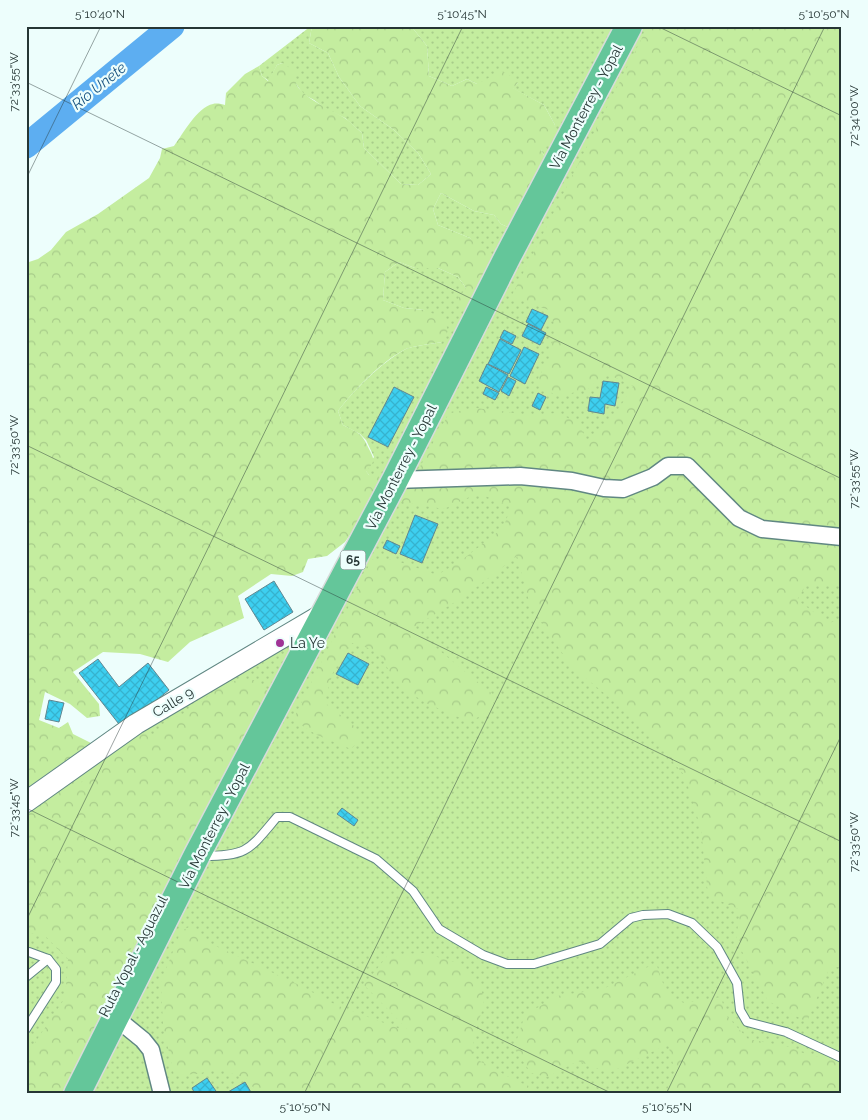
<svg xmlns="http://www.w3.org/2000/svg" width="868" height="1120" font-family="Raleway,sans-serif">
<defs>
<pattern id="grass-dots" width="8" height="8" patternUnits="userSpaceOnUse" patternTransform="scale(1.25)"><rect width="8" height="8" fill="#c4ed9f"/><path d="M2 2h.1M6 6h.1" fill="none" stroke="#a8cc8a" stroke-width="1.8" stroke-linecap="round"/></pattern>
<pattern id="forest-crowns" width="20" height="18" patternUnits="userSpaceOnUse" patternTransform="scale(1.25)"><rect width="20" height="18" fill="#c4ed9f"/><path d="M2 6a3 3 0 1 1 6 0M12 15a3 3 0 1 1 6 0" fill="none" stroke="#a8cc8a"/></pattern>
<pattern id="building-cross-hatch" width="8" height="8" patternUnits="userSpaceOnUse" patternTransform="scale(1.25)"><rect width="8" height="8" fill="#3dcff0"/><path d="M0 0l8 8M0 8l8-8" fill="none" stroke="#36b2ce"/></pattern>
</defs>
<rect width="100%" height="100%" fill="#edfefc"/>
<g fill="url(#grass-dots)">
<path d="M 311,26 L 312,26 L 309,43 L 328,53 L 339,77 L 360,106 L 394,130 L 418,153 L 431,174 L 418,185 L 401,184 L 364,148 L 362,133 L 345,118 L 326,109 L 314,100 L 303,94 L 282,63 L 277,65 L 269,81 L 262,76 L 259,66 Z"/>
<path d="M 411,26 L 620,26 L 549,165 L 541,150 L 555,125 L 544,105 L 512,88 L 518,83 L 477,84 L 467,79 L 452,86 L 429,76 L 427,46 Z"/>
<path d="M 639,26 L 842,26 L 842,1094 L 26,1094 L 26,813 L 117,747 L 334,616 Z"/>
<path d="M 441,193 L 474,211 L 494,215 L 501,224 L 512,229 L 495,271 L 470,238 L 438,225 L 433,209 Z"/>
<path d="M 399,262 L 415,268 L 438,268 L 458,277 L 466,288 L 476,309 L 385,486 L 369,475 L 365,470 L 374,457 L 366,440 L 360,434 L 343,425 L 338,411 C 354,390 380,364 404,350 C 411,346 432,344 442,342 L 424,310 L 404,308 L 383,300 L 385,272 Z"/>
</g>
<g fill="url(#forest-crowns)">
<path d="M 312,26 L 411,26 L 427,46 L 429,76 L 452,86 L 467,79 L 477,84 L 502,71 L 511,76 L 518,83 L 513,88 L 544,105 L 555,125 L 553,140 L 541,150 L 549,165 L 512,229 L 501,224 L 494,215 L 474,211 L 441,193 L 433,209 L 438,225 L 470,238 L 492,256 L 495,271 L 476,309 L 464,307 L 457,300 L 466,288 L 458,277 L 438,268 L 415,268 L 399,262 L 385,272 L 383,300 L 404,308 L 424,310 L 444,318 L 448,331 L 442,342 C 432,344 411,346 404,350 C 381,362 353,391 338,411 L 343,425 C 359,433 362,433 369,449 C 375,460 375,462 366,471 L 369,475 L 378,476 L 385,486 L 345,542 L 327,556 L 308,559 L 303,572 L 292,576 L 271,574 L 238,596 L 244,618 L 190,642 L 168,662 L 140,654 L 103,652 L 73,672 L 99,704 L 100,716 L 87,718 L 70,704 L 45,692 L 39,720 L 59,728 L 68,722 L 73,734 L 91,743 L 26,789 L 26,747 L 28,745 L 26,742 L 26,263 L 38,259 L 51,250 L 66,232 L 98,214 L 149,178 L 160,158 L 162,149 L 174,146 C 183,134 197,107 213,104 C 216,103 222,104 225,105 L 226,93 L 245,74 L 259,66 L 262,76 L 268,81 L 277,65 L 282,63 L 295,71 C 295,74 295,80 296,83 C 300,96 331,110 343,117 C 350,121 356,128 362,133 L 364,148 L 401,184 L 418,185 L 431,174 L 418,153 L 394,130 L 360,106 L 339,77 L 328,53 L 309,43 Z"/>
<path d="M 648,26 L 842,26 L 842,585 L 806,585 L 797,600 L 829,623 L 842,619 L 842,966 L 829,969 L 807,1022 L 768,1001 L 736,940 L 740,910 L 708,895 L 701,829 L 685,776 L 637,720 L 571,666 L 530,605 L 517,556 L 465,596 L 412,628 L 496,697 L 490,710 L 470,722 L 428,704 L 397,685 L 378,651 L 352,643 L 335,666 L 324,702 L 353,725 L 363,737 L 351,749 L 317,735 L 293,720 L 372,559 L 391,559 L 437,575 L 458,563 L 503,528 L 511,507 L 478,493 L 444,509 L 401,502 L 449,413 L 476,408 L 529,415 L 558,413 L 578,423 L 587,441 L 618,410 L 633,386 L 605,373 L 587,390 L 556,396 L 536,382 L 550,357 L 555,327 L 549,310 L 511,297 Z"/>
<path d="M 240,680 L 255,680 L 271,694 L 152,923 L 135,940 L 109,998 L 108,1013 L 66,1094 L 26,1094 L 26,1056 L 65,998 L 68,959 L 44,935 L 26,933 L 26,813 L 62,788 L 82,782 L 89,768 L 142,732 L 157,736 L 173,718 L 192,710 L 223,683 Z"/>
<path d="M 191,926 L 207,942 L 297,984 L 336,1005 L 411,1033 L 364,985 L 388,955 L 424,953 L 454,962 L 480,982 L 484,1004 L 476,1030 L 471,1056 L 516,1081 L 549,1094 L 258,1094 L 246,1078 L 217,1069 L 197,1074 L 174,1075 L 163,1025 L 161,982 L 181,931 Z"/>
<path d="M 656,963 L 667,995 L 684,1003 L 721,997 L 726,1015 L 748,1039 L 789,1047 L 815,1058 L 842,1038 L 842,1094 L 665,1094 L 675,1072 L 668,1044 L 609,1073 L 578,1061 L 547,1077 L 531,1073 L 514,1048 L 525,1015 L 557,996 L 603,989 Z"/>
</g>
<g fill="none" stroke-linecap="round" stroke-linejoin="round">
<path stroke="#5daef1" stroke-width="25" d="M 26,146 L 172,26"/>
</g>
<g fill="url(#building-cross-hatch)" stroke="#618690">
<path d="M 532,309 L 548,316 L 541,330 L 526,322 Z"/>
<path d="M 528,324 L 546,333 L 540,345 L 522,336 Z"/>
<path d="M 504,330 L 516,336 L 512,344 L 500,338 Z"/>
<path d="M 500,339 L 521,350 L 509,374 L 488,364 Z"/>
<path d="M 524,347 L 539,354 L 525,384 L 510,376 Z"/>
<path d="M 487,364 L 508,375 L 499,392 L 479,381 Z"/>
<path d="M 508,377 L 516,381 L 509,396 L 501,391 Z"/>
<path d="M 603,381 L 619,383 L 615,406 L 605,404 L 604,414 L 588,411 L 590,397 L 600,398 Z"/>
<path d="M 394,387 L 414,397 L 388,447 L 368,437 Z"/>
<path d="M 486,387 L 499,393 L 495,400 L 483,394 Z"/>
<path d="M 538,393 L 546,397 L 540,410 L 532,406 Z"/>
<path d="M 415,515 L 438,524 L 422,563 L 400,554 Z"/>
<path d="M 387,540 L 400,546 L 396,554 L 383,548 Z"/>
<path d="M 274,581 L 293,612 L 264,630 L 245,599 Z"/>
<path d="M 348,653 L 369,664 L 358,685 L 336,674 Z"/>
<path d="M 98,659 L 119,687 L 148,663 L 169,690 L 122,728 L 79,673 Z"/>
<path d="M 49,700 L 64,703 L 59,722 L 45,719 Z"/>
<path d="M 342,808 L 358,820 L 354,826 L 337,814 Z"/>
<path d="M 207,1078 L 218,1094 L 195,1094 L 192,1088 Z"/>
<path d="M 245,1082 L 252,1094 L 229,1094 L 228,1092 Z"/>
</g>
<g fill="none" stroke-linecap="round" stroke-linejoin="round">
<g stroke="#608783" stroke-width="10">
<g id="service">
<path d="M 203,856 C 248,856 249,850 277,817 L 290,817 L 376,859 L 413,891 L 439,929 L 483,955 L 507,964 L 534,964 L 600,944 L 631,918 L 643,915 L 668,914 L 692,923 L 717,947 L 737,983 L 740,1010 L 747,1022 L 786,1032 L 842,1058"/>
<path d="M 26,953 L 29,952 L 48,959 L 56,969 L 56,982 L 26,1029"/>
<path d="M 26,977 L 48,959"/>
</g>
</g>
<g stroke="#608783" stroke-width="19">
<g id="minor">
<path d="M 395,480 L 520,476 L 572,481 L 604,488 L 623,489 L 653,477 L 668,466 L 687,466 L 739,518 L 762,529 L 842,537"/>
<path d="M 116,1018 L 143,1040 L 151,1050 L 162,1094"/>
</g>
</g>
<g stroke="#608783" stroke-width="22">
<path id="tertiary" d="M 26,802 L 136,724 L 326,612"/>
</g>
<g stroke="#d8dbdb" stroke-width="29">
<path id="trunk" d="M 77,1094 L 197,855 L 395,480 L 508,256 L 629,26"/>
</g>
<use href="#service" stroke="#fff" stroke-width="8"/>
<use href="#minor" stroke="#fff" stroke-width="16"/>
<use href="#tertiary" stroke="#fff" stroke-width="20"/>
<use href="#trunk" stroke="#64c69a" stroke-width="26"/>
</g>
<path fill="none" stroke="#263635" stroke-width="1" stroke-opacity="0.45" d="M 657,26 L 842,116M 26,82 L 842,479M 26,179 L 101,26M 26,445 L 842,842M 26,808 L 613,1094M 26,921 L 463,26M 304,1094 L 825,26M 666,1094 L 842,734"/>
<circle fill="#9f3495" stroke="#edfefc" stroke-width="2" cx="280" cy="643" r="5"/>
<g text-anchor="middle" stroke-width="4.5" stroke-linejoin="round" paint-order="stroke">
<rect fill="#edfefc" stroke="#627271" stroke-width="1" x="340.5" y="550.5" width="25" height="19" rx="4"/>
<g font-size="12" font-weight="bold" fill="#263635">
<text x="353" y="564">65</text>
</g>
<g font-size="14" fill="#263635" stroke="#edfefc">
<text transform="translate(586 107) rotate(-62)" y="5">Vía Monterrey - Yopal</text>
<text transform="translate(401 467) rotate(-63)" y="5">Vía Monterrey - Yopal</text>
<text transform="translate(173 702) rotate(-31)" y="5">Calle 9</text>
<text transform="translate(214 826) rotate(-63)" y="5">Vía Monterrey - Yopal</text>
<text transform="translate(133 956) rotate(-63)" y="5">Ruta Yopal - Aguazul</text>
</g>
<g font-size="14" fill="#263635" stroke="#edfefc" text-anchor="start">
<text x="290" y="648">La Ye</text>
</g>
<g font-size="15" font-style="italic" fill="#1a5481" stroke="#edfefc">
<text transform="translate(99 86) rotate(-39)" y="5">Río Unete</text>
</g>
</g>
<rect width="868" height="1120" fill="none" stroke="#edfefc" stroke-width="55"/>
<rect x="28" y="28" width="812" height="1064" fill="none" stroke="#263635" stroke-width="2"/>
<g font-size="12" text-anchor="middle" fill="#263635">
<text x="100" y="18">5°10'40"N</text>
<text x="462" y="18">5°10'45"N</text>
<text x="824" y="18">5°10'50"N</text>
<text transform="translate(14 82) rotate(-90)" y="4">72°33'55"W</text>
<text transform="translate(854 116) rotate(-90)" y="4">72°34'00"W</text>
<text transform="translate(14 445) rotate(-90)" y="4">72°33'50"W</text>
<text transform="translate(854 479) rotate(-90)" y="4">72°33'55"W</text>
<text transform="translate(14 808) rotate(-90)" y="4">72°33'45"W</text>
<text transform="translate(854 842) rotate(-90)" y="4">72°33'50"W</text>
<text x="305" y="1111">5°10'50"N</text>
<text x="667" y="1111">5°10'55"N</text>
</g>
</svg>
